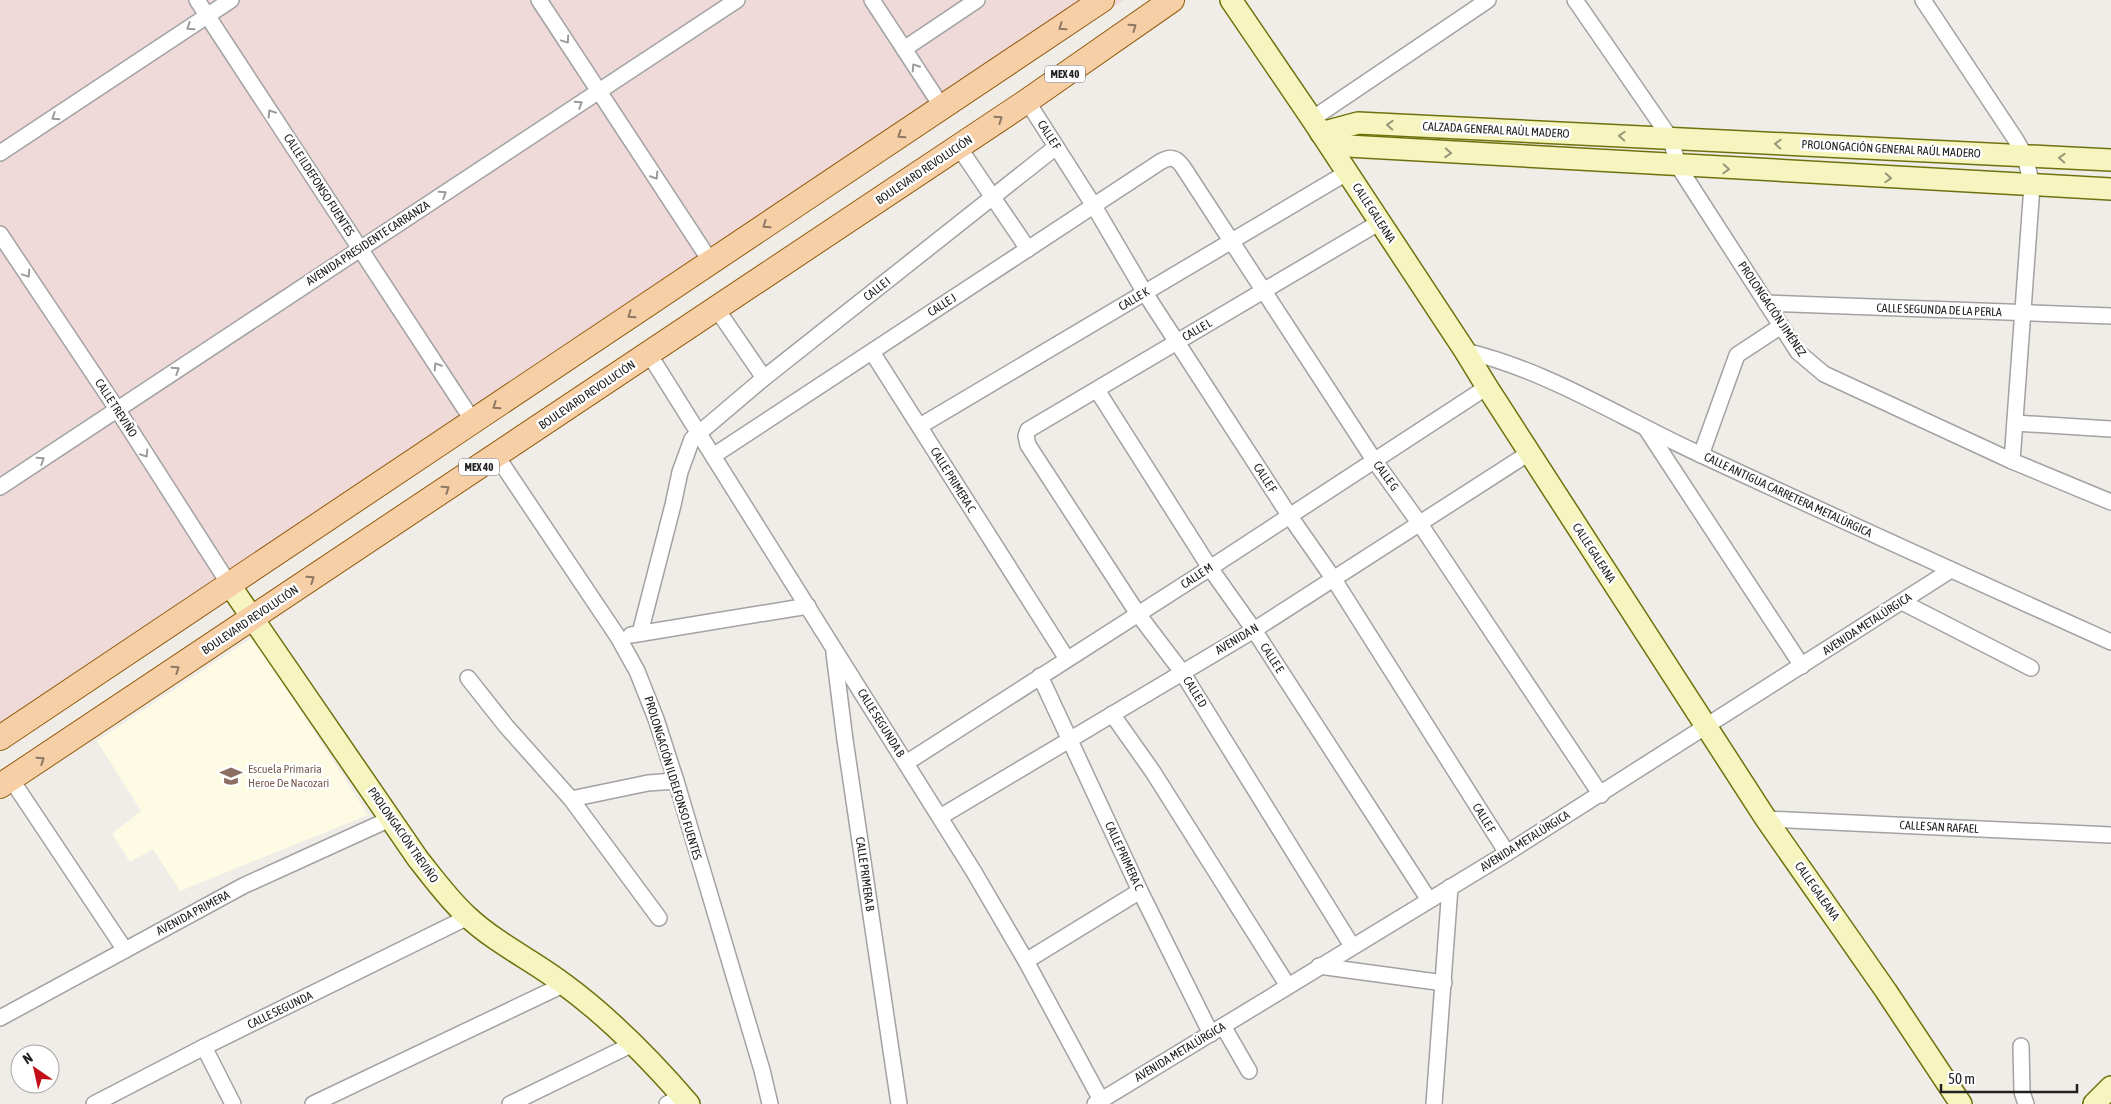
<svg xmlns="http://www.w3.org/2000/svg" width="2111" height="1104" font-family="'Asap Condensed',sans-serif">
<rect width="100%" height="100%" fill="#f0ede8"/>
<path fill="#efd9d9" d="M 0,0 L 1124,0 L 0,743 Z"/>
<path fill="#fdfbe4" d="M 253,637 L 368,815 L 180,891 L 153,849 L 130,862 L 112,834 L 141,811 L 97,741 Z"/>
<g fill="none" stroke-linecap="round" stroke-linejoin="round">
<g stroke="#a2a2a2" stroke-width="18">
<g id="street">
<path d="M 197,0 L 473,421"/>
<path d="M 539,0 L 711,262"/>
<path d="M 872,0 L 942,107"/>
<path d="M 1575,0 L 1671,139 L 1678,166 L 1798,352 L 1824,374 L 2012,461 L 2111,502"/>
<path d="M 1923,0 L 2016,140 L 2025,156 L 2032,186 L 2012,461"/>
<path d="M 904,49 L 977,0"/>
<path d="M 1027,101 L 1094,206 L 1145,293 L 1289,515 L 1333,578 L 1507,853"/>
<path d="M 1312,119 L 1488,0"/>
<path d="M 958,146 L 1028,249"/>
<path d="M 0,153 L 231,0"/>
<path d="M 0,234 L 117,409 L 229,584"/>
<path d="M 1766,303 L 2111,316"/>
<path d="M 716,308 L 764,378"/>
<path d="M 1465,351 C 1546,370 1618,416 1693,451 C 1832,516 1971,579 2111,642"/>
<path d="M 872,352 L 1067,659"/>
<path d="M 649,354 L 974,872 L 1026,961 L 1101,1100"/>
<path d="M 1097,390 L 1210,568 L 1254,630 L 1429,900"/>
<path d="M 2015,423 L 2111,429"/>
<path d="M 920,426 L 1348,172"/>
<path d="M 1647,430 L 1802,666"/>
<path d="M 496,455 L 618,637 L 637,671 L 656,719 L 676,781 L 762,1070 L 770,1104"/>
<path d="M 1701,455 L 1737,355 L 1781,326"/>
<path d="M 713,456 L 1160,162 C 1170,156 1176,157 1183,167 L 1374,460 L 1420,524 L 1601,795"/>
<path d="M 0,487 L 737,0"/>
<path d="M 1902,602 L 2031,668"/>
<path d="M 640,633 L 673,505 L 680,472 L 692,439 L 764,378 L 1056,147"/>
<path d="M 631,635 L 808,606"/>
<path d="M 834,653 L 845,740 L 899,1104"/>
<path d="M 1040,676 L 1140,891 L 1211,1034"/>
<path d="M 468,678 L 506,726 L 571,799 L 659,918"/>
<path d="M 1112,714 L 1153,772 L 1288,986"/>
<path d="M 906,763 L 1210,568 L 1487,387"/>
<path d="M 11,779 L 125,950"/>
<path d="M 571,799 L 648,783 L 676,781"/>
<path d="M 940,817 L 1254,630 L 1529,453"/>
<path d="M 1766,819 L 2111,835"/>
<path d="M 1352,946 L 1182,672 L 1138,614 L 1028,445 L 1026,436 L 1028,430 L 1380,222"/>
<path d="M 1026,961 L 1140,891"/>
<path d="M 1319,966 L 1444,983"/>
<path d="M 0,1018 L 243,886 L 390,819"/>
<path d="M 1223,1026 L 1249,1071"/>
<path d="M 2021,1046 L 2022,1092 L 2026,1104"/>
<path d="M 204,1047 L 233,1104"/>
<path d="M 94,1104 L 204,1047 L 468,917"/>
<path d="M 313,1104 L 565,984"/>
<path d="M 510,1104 L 633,1044"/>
<path d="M 667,1104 L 683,1096"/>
<path d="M 1095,1104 L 1507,853 L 1951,570"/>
<path d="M 1434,1104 L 1450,887"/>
</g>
</g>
<g stroke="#6e720d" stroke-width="24">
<g id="secondary">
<path d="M 1231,0 L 1312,119 L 1465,351 L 1487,387 L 1766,819 L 1886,991 L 1961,1104"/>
<path d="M 1321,133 L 1358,123 L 2111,160"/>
<path d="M 1330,145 L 2111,189"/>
<path d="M 229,584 L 418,859 C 434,879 449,900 468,917 C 497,944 534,961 565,985 C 611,1019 652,1061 689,1104"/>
<path d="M 2094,1104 L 2111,1087"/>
</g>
</g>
<g stroke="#925c0b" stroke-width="26">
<g id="primary">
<path d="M 0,738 L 1102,0"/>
<path d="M 0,786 L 1027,101 L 1172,0"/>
</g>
</g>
<use href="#street" stroke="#fff" stroke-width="15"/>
<use href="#secondary" stroke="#f6f5c0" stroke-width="21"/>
<use href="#primary" stroke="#f6cfa7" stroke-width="24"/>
</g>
<defs><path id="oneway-chevron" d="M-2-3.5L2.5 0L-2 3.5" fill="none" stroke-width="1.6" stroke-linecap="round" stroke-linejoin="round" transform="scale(1.25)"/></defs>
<g stroke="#9b9b9b">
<use href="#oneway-chevron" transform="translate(190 27) rotate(146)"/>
<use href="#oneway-chevron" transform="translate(566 40) rotate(56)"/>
<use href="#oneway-chevron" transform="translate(915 67) rotate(-123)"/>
<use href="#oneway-chevron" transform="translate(579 104) rotate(-33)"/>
<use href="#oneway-chevron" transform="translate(271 113) rotate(-123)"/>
<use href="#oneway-chevron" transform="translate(55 117) rotate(146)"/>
<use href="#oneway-chevron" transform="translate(655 176) rotate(57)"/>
<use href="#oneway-chevron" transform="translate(443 194) rotate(-33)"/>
<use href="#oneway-chevron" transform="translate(27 274) rotate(56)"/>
<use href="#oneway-chevron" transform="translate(437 366) rotate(-123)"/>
<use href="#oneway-chevron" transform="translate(176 370) rotate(-33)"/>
<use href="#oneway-chevron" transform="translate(145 454) rotate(57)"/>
<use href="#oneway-chevron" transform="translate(41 460) rotate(-33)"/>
</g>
<g stroke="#8c7864">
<use href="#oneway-chevron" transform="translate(1062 27) rotate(146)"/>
<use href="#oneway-chevron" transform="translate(1133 27) rotate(-35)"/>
<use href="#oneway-chevron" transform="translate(999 119) rotate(-34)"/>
<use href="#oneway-chevron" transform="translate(901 135) rotate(146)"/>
<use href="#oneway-chevron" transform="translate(766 225) rotate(146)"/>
<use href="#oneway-chevron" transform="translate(631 315) rotate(146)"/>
<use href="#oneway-chevron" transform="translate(496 406) rotate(146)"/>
<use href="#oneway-chevron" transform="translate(446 489) rotate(-34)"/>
<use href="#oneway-chevron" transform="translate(311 579) rotate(-34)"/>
<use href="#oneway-chevron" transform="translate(176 669) rotate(-34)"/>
<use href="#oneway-chevron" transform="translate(41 760) rotate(-34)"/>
</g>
<g stroke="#969678">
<use href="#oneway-chevron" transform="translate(1390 125) rotate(-177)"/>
<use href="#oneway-chevron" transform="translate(1622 136) rotate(-177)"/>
<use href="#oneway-chevron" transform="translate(1778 144) rotate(-177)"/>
<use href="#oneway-chevron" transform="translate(1448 153) rotate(4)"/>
<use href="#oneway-chevron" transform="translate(2062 158) rotate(-177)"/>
<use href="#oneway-chevron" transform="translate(1726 169) rotate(3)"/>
<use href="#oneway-chevron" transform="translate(1888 178) rotate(3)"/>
</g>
<defs>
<g id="school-bare" transform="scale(1.725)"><path d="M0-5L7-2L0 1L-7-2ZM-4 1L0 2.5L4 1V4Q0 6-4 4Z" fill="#8d6e63" stroke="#fff" stroke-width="2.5" paint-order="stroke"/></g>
</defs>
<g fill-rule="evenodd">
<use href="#school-bare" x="231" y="776"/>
</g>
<g text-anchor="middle" stroke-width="5" stroke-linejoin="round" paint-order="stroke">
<g fill="#fff" stroke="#646464" stroke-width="1">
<rect x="1045" y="65.5" width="40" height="17" rx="4"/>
<rect x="459" y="458.5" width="40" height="17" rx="4"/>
</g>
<g font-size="11" font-weight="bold" fill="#212121">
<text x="1065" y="78">MEX 40</text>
<text x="479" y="471">MEX 40</text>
</g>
<g font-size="12" fill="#212121" stroke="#fff">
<text transform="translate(1496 130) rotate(3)" y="4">CALZADA GENERAL RAÚL MADERO</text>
<text transform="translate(1049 135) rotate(57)" y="4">CALLE F</text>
<text transform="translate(1891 149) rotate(3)" y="4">PROLONGACIÓN GENERAL RAÚL MADERO</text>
<text transform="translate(924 170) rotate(-34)" y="4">BOULEVARD REVOLUCIÓN</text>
<text transform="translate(319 185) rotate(57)" y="4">CALLE ILDEFONSO FUENTES</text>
<text transform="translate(1374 213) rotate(57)" y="4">CALLE GALEANA</text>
<text transform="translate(368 243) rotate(-33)" y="4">AVENIDA PRESIDENTE CARRANZA</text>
<text transform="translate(877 289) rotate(-38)" y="4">CALLE I</text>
<text transform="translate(1134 299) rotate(-31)" y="4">CALLE K</text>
<text transform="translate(942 305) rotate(-33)" y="4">CALLE J</text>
<text transform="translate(1772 309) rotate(56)" y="4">PROLONGACIÓN JIMÉNEZ</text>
<text transform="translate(1939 310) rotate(2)" y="4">CALLE SEGUNDA DE LA PERLA</text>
<text transform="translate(1197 330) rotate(-30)" y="4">CALLE L</text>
<text transform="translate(587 395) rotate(-34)" y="4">BOULEVARD REVOLUCIÓN</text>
<text transform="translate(116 408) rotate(57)" y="4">CALLE TREVIÑO</text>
<text transform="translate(1386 476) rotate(54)" y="4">CALLE G</text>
<text transform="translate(1265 478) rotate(57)" y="4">CALLE F</text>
<text transform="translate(953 480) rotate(58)" y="4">CALLE PRIMERA C</text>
<text transform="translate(1788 495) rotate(25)" y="4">CALLE ANTIGUA CARRETERA METALÚRGICA</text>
<text transform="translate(1594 553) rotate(57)" y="4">CALLE GALEANA</text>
<text transform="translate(1197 576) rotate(-33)" y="4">CALLE M</text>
<text transform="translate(250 620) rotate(-34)" y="4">BOULEVARD REVOLUCIÓN</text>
<text transform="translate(1867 624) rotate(-33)" y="4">AVENIDA METALÚRGICA</text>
<text transform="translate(1237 639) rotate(-31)" y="4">AVENIDA N</text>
<text transform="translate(1272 658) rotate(57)" y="4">CALLE E</text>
<text transform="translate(1195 692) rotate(58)" y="4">CALLE D</text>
<text transform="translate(881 723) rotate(58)" y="4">CALLE SEGUNDA B</text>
<text transform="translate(673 778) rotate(73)" y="4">PROLONGACIÓN ILDELFONSO FUENTES</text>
<text transform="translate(1484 818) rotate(58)" y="4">CALLE F</text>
<text transform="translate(1939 827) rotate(3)" y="4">CALLE SAN RAFAEL</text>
<text transform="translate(403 835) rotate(55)" y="4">PROLONGACIÓN TREVIÑO</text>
<text transform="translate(1525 841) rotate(-32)" y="4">AVENIDA METALÚRGICA</text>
<text transform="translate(1124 856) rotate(65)" y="4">CALLE PRIMERA C</text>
<text transform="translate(865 874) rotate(82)" y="4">CALLE PRIMERA B</text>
<text transform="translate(1817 891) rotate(55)" y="4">CALLE GALEANA</text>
<text transform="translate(193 913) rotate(-28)" y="4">AVENIDA PRIMERA</text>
<text transform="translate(280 1010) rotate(-26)" y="4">CALLE SEGUNDA</text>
<text transform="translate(1180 1052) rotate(-31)" y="4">AVENIDA METALÚRGICA</text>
</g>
<g font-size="12" fill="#785e54" stroke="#fff" text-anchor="start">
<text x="248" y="773">Escuela Primaria<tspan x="248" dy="14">Heroe De Nacozari</tspan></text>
</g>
</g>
<g transform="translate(35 1069) rotate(326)"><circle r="24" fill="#ffffff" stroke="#a6a6a6"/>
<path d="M0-4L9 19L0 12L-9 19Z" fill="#c30e1a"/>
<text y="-8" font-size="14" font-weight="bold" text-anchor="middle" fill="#212121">N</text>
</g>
<path d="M1941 1084v8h136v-8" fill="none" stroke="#212121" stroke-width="2.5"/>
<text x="1948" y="1084" font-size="15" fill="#212121" stroke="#ffffff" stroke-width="4" paint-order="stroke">50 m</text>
</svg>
